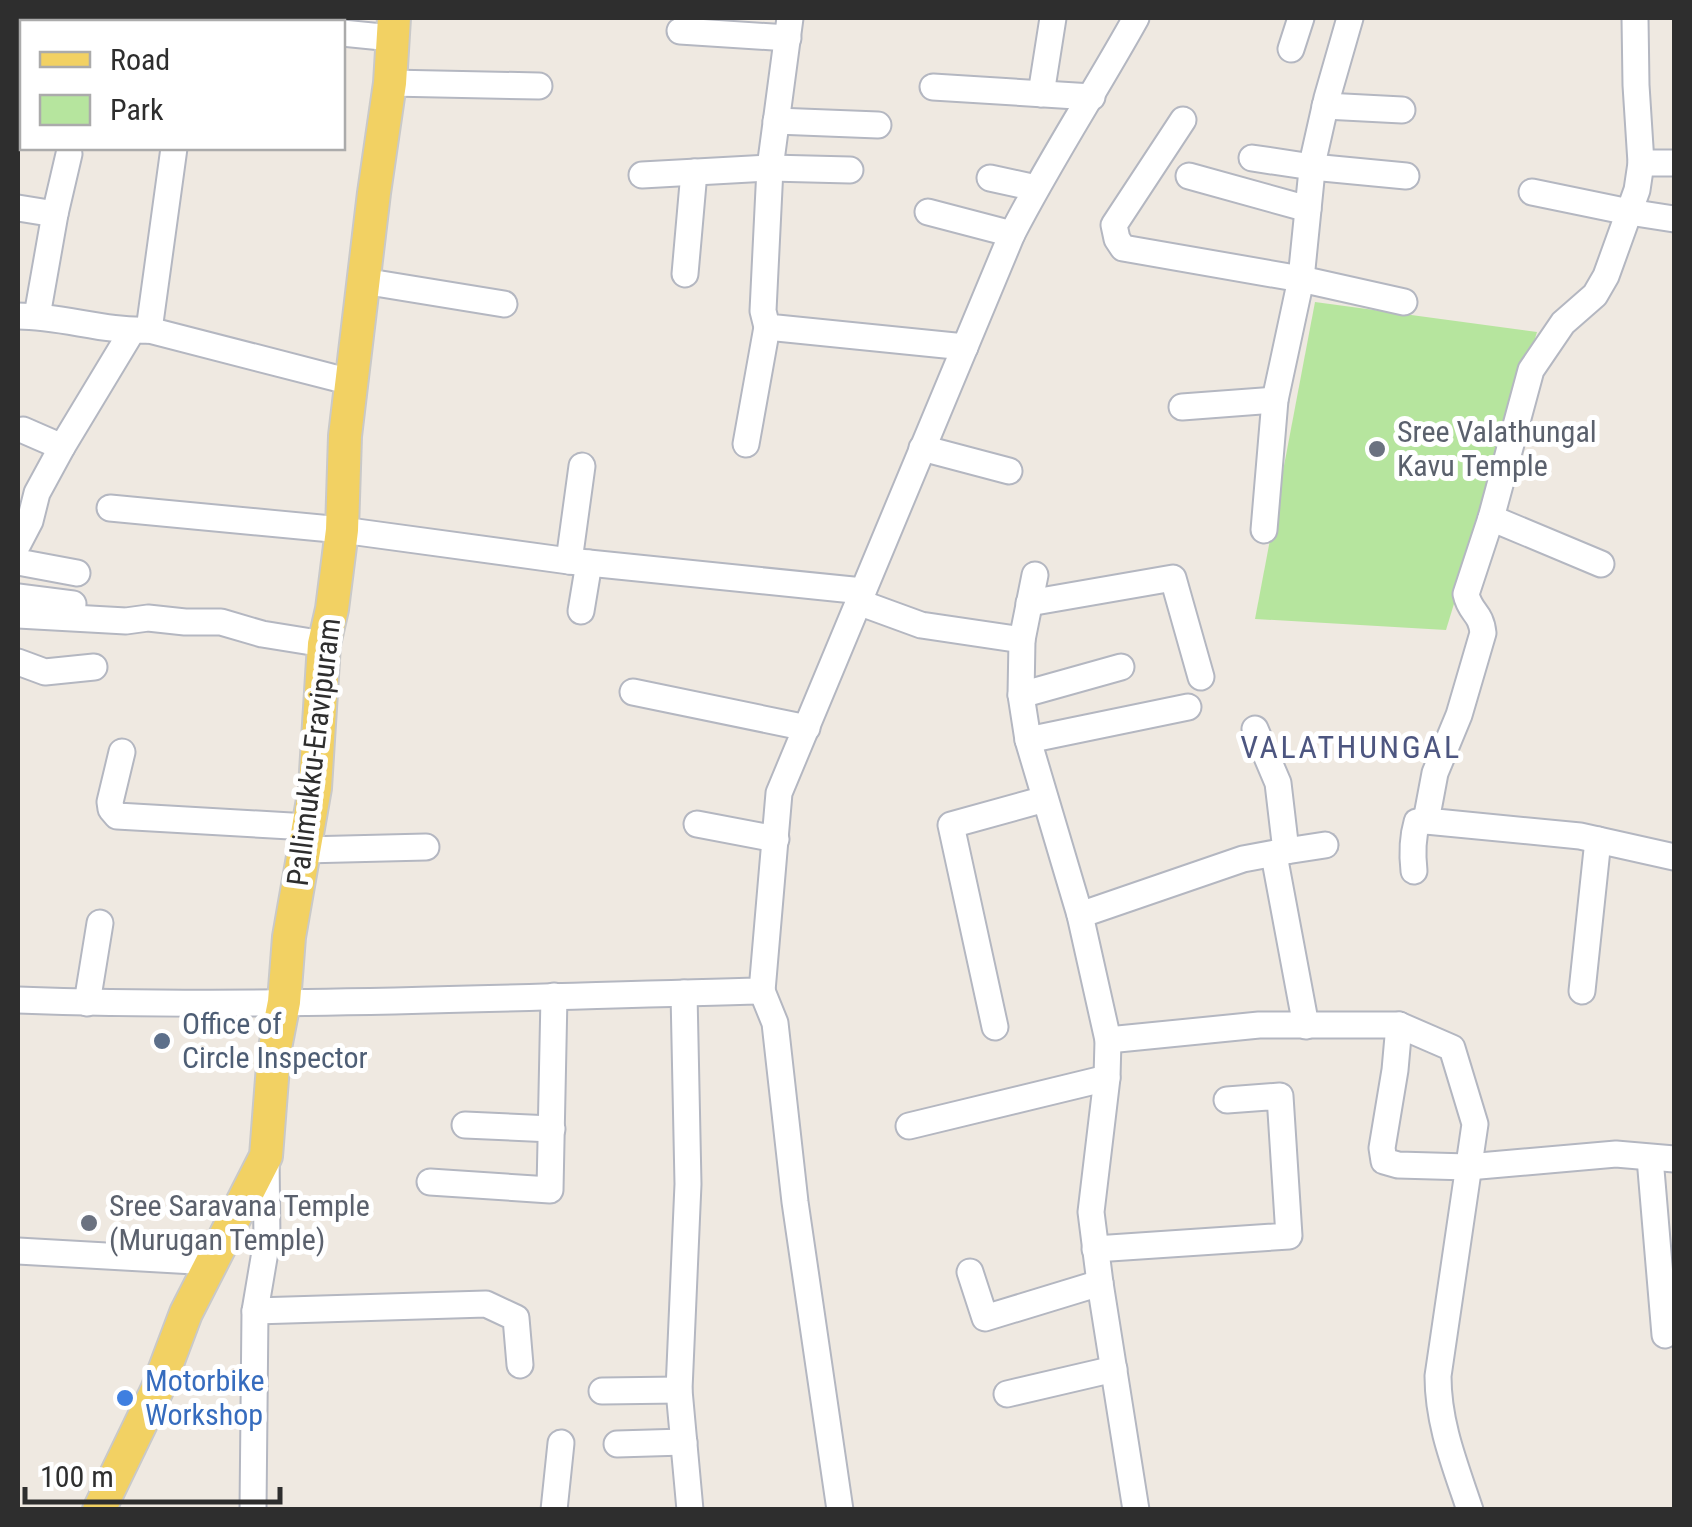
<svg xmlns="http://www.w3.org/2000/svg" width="1692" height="1527" font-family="'Roboto Condensed',sans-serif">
<rect width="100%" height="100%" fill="#efe9e1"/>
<path fill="#b6e59e" d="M 1315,302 L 1537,332 L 1446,630 L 1255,619 Z"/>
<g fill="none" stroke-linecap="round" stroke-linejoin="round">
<g stroke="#b4b7c1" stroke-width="29">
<g id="minor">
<path d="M 134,18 L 134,22"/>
<path d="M 790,18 L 770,168 L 763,311 L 767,327 L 965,347"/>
<path d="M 1635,18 L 1636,85 L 1641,163 L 1637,190 L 1606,276 L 1595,295 L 1563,323 L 1531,370 L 1491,518 L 1466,594 C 1470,613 1481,612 1483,633 L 1459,715 L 1435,773 L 1426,821 L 1580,836 L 1674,857"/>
<path d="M 680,31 L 788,38"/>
<path d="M 342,33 L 392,38"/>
<path d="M 1291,49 L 1301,18"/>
<path d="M 390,83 L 539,86"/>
<path d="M 933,87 L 1092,97"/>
<path d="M 1041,94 L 1053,18"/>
<path d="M 1325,106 L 1402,110"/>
<path d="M 1183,120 L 1114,225 L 1117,239 L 1123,248 L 1301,279 L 1404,302"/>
<path d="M 776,121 L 878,125"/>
<path d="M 1252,158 L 1312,167 L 1406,176"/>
<path d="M 1641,163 L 1674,163"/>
<path d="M 642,175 L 770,168 L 850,170"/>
<path d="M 1189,176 L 1308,209"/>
<path d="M 990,178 L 1036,188"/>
<path d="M 1532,192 L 1629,212 L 1674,219"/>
<path d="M 18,208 L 55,214"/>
<path d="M 928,212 L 1012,234"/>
<path d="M 685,274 L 694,172"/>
<path d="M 363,281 L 504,304"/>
<path d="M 18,316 C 62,316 105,332 149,330 L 351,382"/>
<path d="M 37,316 L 55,214 L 69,154"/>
<path d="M 149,330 L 174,148"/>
<path d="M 1182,407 L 1275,400"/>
<path d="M 23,430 L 62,447"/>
<path d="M 746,444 L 767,327"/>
<path d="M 922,448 L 1009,471"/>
<path d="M 110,508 L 342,530 L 569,561 L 863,591"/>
<path d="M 1491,518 L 1601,564"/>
<path d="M 1264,530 L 1275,400 L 1301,279 L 1313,160 L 1327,98 L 1350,18"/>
<path d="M 18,544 L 30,521 L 37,493 L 62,447 L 132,331"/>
<path d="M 569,561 L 582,466"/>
<path d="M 18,562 L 77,573"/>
<path d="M 18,597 L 73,604"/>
<path d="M 858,602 L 921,625 L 1022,640 L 1021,695 L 1028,740 L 1080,915 L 1108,1040 L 1107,1078 L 1091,1212 L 1100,1283 L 1136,1510"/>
<path d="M 1029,603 L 1173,578 L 1201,677"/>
<path d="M 581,611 L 589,563"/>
<path d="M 18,615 L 126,621 L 148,618 L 185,622 L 221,622 L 262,634 L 324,644"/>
<path d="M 1022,640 L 1035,575"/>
<path d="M 18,662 L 45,672 L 94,667"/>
<path d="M 633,692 L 807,728"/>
<path d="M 1021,695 L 1121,667"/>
<path d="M 1028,740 L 1188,707"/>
<path d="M 122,752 L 110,802 L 111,809 L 117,816 L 308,827"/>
<path d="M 697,824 L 776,839"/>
<path d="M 304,850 L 426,847"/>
<path d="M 1286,851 L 1325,845"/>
<path d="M 1274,855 L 1306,1026"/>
<path d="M 1414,871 C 1412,853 1412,839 1417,822 L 1426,821"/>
<path d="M 1080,915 L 1243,859 L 1286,851 L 1278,783 L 1255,729"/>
<path d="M 762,991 L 775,1023 L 795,1202 L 840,1510"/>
<path d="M 1582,991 L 1598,840"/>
<path d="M 684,993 L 688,1184 L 679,1390 L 690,1510"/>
<path d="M 18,1000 C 265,1009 514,997 762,991 L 779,793 L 1012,234 C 1050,160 1096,90 1136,18"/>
<path d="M 87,1003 L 100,923"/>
<path d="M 1399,1025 L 1395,1070 L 1382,1148 L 1384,1161 L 1398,1165 L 1468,1167 L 1616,1154 L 1674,1159"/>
<path d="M 995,1027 L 951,825 L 1045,799"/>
<path d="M 1108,1040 L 1259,1025 L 1399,1025 L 1452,1048 L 1475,1124 L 1438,1376 C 1438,1424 1455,1465 1470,1510"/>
<path d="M 465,1125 L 552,1129"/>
<path d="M 909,1126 L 1107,1078"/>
<path d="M 1650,1158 L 1665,1335"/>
<path d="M 430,1182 L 550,1190 L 554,996"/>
<path d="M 1095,1249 L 1289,1236 L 1280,1096 L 1227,1100"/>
<path d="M 18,1251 L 212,1262"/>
<path d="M 970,1272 L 985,1318 L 1100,1283"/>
<path d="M 255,1311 L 486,1304 L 516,1318 L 520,1365"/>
<path d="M 602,1391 L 679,1390"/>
<path d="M 1007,1394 L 1114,1369"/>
<path d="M 617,1444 L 684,1442"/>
<path d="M 253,1510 L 255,1311 L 267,1240 L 266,1156"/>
<path d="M 554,1510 L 561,1443"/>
</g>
</g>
<g stroke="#c9c9c9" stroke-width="36">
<path id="major" d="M 99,1510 L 157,1390 L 186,1313 L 266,1156 L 274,1053 L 284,1002 L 289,937 L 315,788 L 324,644 L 332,609 L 342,530 L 345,436 L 374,193 L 390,83 L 394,18"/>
</g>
<use href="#minor" stroke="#fff" stroke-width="25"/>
<use href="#major" stroke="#f2d163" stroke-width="32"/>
</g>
<g fill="#6b7280" stroke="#fff" stroke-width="4">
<circle cx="1377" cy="449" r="10"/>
<circle cx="89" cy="1223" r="10"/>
</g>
<circle fill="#5c6f8a" stroke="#fff" stroke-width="4" cx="162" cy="1041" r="10"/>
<circle fill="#3f7fe0" stroke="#fff" stroke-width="4" cx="125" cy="1398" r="10"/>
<g text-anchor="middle" stroke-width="10" stroke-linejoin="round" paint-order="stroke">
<g font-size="30" fill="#5b616d" stroke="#fff" text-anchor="start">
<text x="1397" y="442">Sree Valathungal<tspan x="1397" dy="34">Kavu Temple</tspan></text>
<text x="109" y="1216">Sree Saravana Temple<tspan x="109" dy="34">(Murugan Temple)</tspan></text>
</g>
<g font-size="30" fill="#2e2e2e" stroke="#fff">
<text transform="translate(314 752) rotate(-83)" y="10">Pallimukku-Eravipuram</text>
</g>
<g font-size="30" fill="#4e5e75" stroke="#fff" text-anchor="start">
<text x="182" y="1034">Office of<tspan x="182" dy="34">Circle Inspector</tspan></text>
</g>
<g font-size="30" fill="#366cbe" stroke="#fff" text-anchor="start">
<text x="145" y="1391">Motorbike<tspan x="145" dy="34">Workshop</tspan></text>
</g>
<g font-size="32" letter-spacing="2.5" fill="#4d5680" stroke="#fff">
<text x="1351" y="758">VALATHUNGAL</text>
</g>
</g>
<rect width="1692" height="1527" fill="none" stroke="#2e2e2e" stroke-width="40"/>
<rect x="20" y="20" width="325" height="130" fill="#ffffff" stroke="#ababab" stroke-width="2.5"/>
<rect x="40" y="52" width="50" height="15" fill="#f2d163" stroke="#ababab" stroke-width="2.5"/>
<text x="110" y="70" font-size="30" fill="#2e2e2e">Road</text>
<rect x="40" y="95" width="50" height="30" fill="#b6e59e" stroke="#ababab" stroke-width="2.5"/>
<text x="110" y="120" font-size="30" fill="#2e2e2e">Park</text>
<path d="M25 1487v15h255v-15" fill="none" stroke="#2e2e2e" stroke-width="5"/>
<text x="40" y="1487" font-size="30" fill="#2e2e2e" stroke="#ffffff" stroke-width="8" paint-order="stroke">100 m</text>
</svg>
